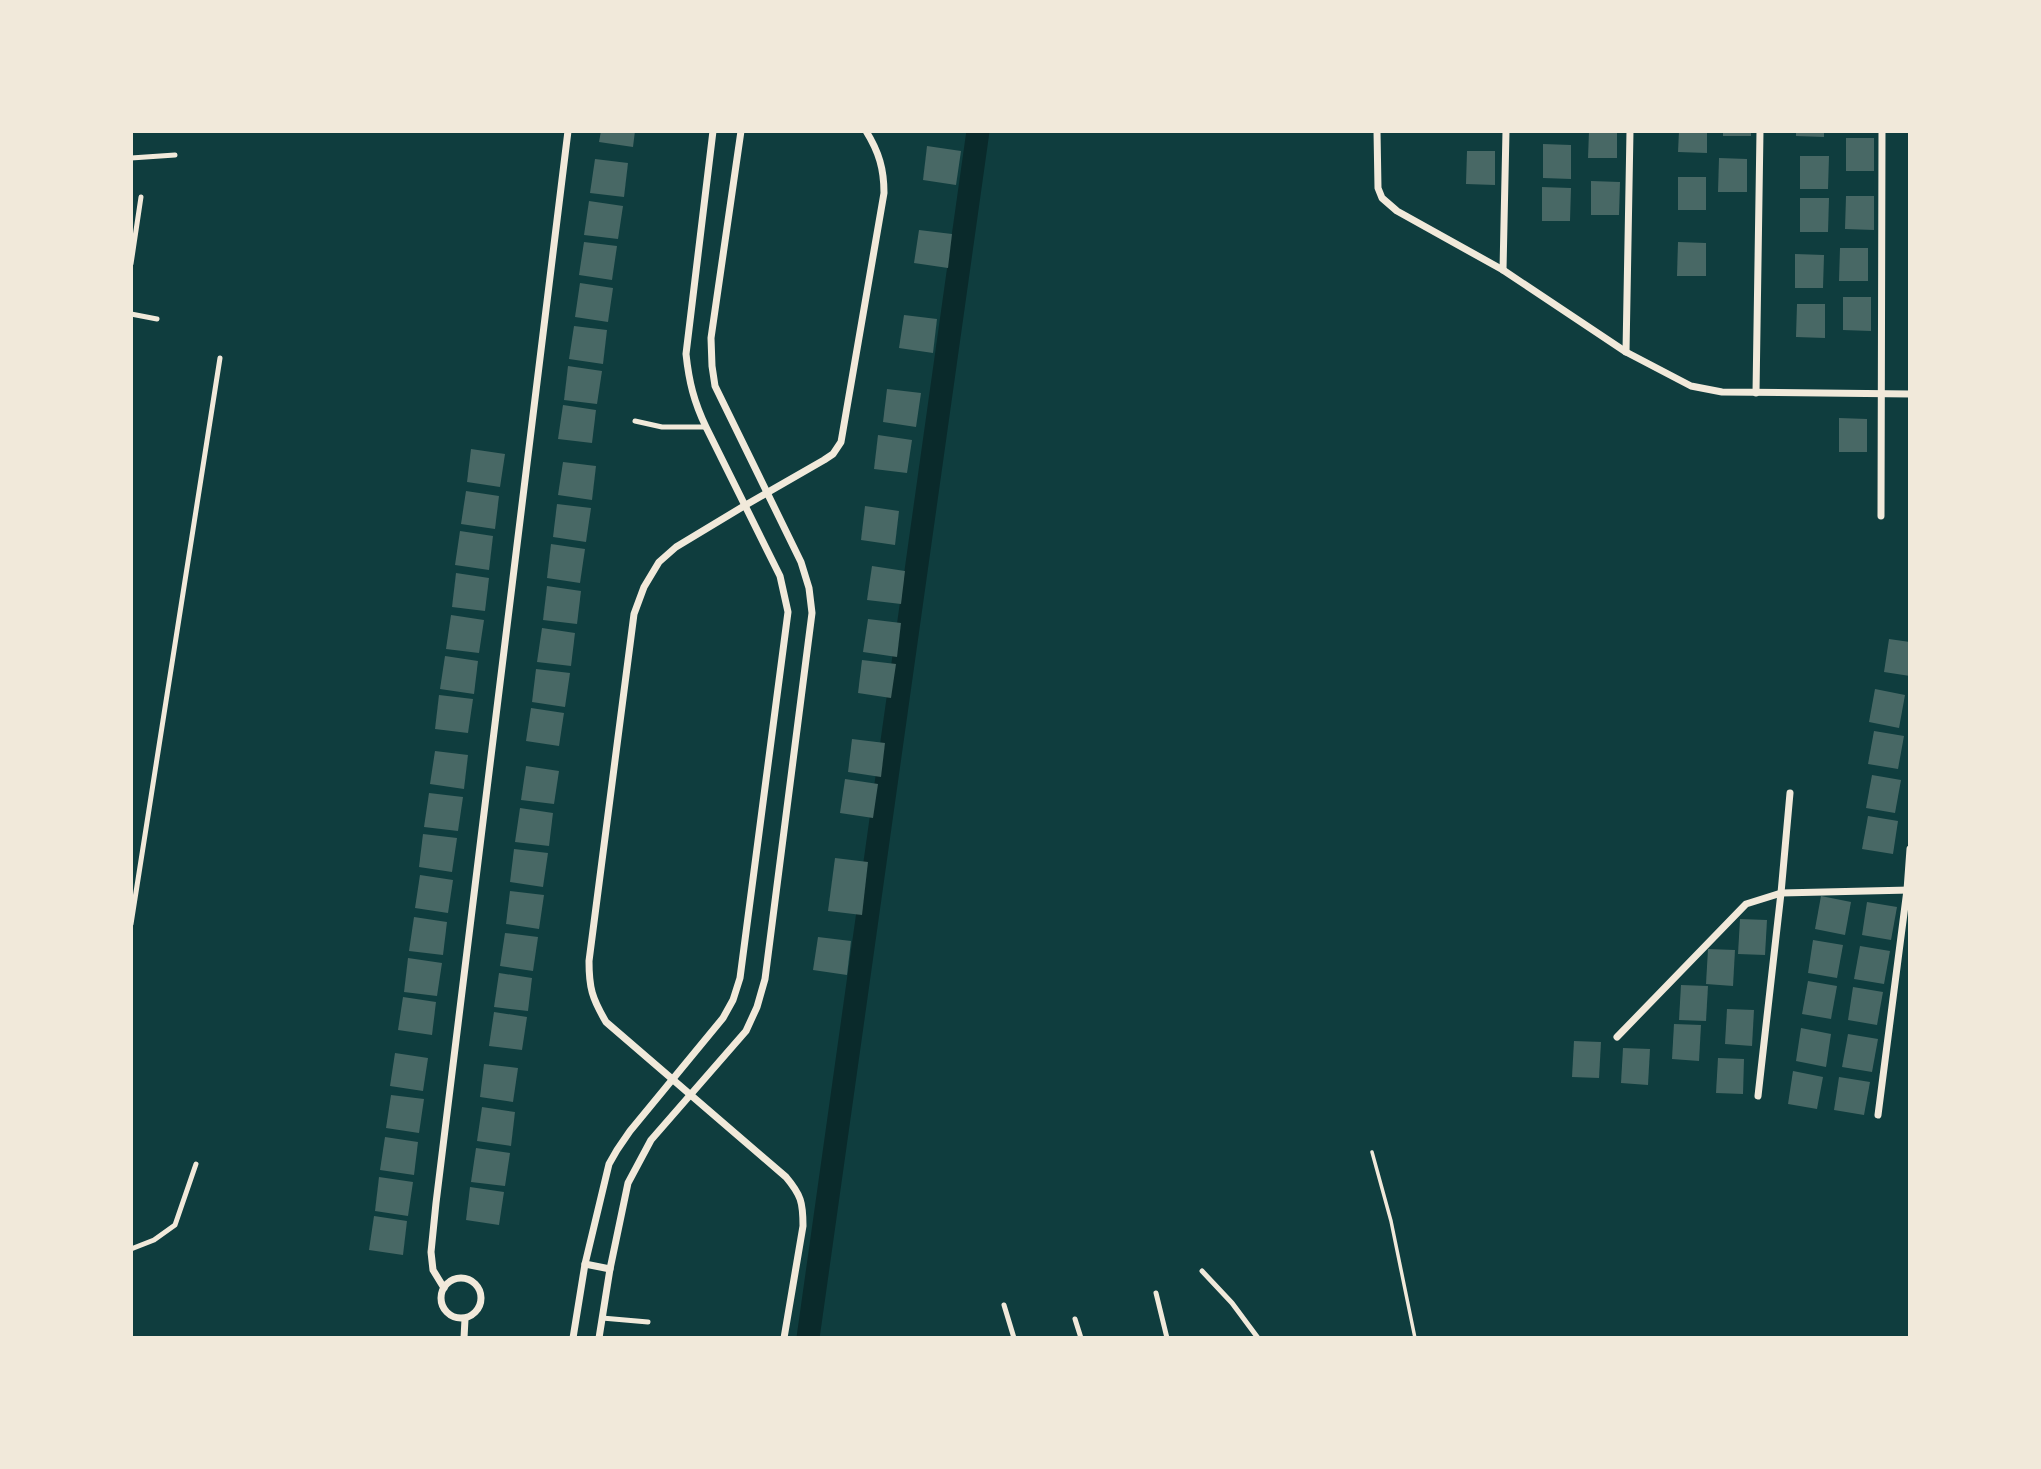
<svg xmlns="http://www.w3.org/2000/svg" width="2041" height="1469" font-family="Poppins,sans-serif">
<rect width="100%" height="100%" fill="#0f3d3e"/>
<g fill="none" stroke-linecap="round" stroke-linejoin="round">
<path stroke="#0a2a2b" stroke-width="23" d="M 808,1338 L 978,131"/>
</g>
<g fill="#486865">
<path d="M 601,131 L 635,131 L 633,147 L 599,142 Z"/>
<path d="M 1589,131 L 1617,131 L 1617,158 L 1588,158 Z"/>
<path d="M 1679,131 L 1707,131 L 1707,153 L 1678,152 Z"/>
<rect x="1723" y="131" width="28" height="5"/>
<path d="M 1796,131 L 1824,131 L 1824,137 L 1796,136 Z"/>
<rect x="1846" y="138" width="28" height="33"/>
<path d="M 1543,144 L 1571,145 L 1571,179 L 1543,178 Z"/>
<path d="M 927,146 L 961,151 L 956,185 L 923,180 Z"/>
<path d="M 1467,151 L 1495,151 L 1495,185 L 1466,184 Z"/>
<path d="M 1800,156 L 1829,156 L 1828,189 L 1800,189 Z"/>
<path d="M 1719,158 L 1747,159 L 1747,192 L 1718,192 Z"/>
<path d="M 595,159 L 628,163 L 624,197 L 590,193 Z"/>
<rect x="1678" y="177" width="28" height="33"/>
<path d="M 1591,181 L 1620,182 L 1619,215 L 1591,215 Z"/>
<path d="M 1542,187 L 1571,188 L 1570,221 L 1542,221 Z"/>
<path d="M 1846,196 L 1874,196 L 1874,230 L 1845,229 Z"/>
<path d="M 1800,198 L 1829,198 L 1828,232 L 1800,232 Z"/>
<path d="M 589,201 L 623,206 L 618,239 L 584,235 Z"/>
<path d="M 919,230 L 952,234 L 948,268 L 914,263 Z"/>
<path d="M 584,242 L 617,246 L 612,280 L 579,275 Z"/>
<path d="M 1678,242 L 1706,243 L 1706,276 L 1677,276 Z"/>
<path d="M 1840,248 L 1868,248 L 1868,281 L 1839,281 Z"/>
<path d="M 1795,254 L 1824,255 L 1823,288 L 1795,288 Z"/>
<path d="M 580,283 L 613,288 L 608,322 L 575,317 Z"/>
<path d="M 1843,297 L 1871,297 L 1871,331 L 1843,330 Z"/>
<path d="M 1797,304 L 1825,304 L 1825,338 L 1796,337 Z"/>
<path d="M 904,315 L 937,319 L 933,353 L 899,348 Z"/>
<path d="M 574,326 L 607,330 L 603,364 L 569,359 Z"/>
<path d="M 568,366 L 602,371 L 597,404 L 564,400 Z"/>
<path d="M 887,389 L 921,393 L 916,427 L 883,422 Z"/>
<path d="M 563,405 L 596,410 L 592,443 L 558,439 Z"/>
<path d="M 1839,418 L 1867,419 L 1867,452 L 1839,452 Z"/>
<path d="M 878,435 L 912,440 L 907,473 L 874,469 Z"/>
<path d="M 471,449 L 505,454 L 500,487 L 467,482 Z"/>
<path d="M 563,462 L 596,466 L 592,500 L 558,495 Z"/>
<path d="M 466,491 L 499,496 L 495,529 L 461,524 Z"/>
<path d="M 557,504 L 591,508 L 586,542 L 553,537 Z"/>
<path d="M 865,506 L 899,511 L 895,545 L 861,540 Z"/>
<path d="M 460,531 L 493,536 L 489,570 L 455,565 Z"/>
<path d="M 551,544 L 585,549 L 580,583 L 547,578 Z"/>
<path d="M 872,566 L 905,571 L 901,604 L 867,600 Z"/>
<path d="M 456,573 L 489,578 L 485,611 L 452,607 Z"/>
<path d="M 547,586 L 581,591 L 577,624 L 543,620 Z"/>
<path d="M 451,615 L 484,620 L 479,653 L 446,649 Z"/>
<path d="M 868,619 L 901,623 L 897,657 L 863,652 Z"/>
<path d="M 542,628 L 575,633 L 571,666 L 537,662 Z"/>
<path d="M 1889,639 L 1910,642 L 1910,676 L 1884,672 Z"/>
<path d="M 445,656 L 478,661 L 474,694 L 440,689 Z"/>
<path d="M 862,660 L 896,664 L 891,698 L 858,693 Z"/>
<path d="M 536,669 L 570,673 L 565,707 L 532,702 Z"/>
<path d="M 1875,689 L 1905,695 L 1899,728 L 1869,722 Z"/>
<path d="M 439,695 L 473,699 L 468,733 L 435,729 Z"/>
<path d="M 531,708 L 564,713 L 559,746 L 526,741 Z"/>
<path d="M 1874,731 L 1904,736 L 1898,769 L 1868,764 Z"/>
<path d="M 852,739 L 885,743 L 881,777 L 848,772 Z"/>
<path d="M 435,751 L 468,755 L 464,789 L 430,784 Z"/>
<path d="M 526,766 L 559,771 L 554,804 L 521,800 Z"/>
<path d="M 1872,775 L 1901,780 L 1895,813 L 1866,808 Z"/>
<path d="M 845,779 L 878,784 L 873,818 L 840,813 Z"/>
<path d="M 429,793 L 463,797 L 458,831 L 424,827 Z"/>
<path d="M 520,808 L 553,813 L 549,846 L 515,842 Z"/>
<path d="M 1868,816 L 1898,821 L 1893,854 L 1862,849 Z"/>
<path d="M 423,834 L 457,838 L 452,872 L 419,867 Z"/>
<path d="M 514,849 L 548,853 L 543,887 L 510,882 Z"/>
<path d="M 835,858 L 868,862 L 862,915 L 828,911 Z"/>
<path d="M 420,875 L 453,880 L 448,913 L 415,908 Z"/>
<path d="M 510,891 L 544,895 L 539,929 L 506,924 Z"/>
<path d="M 1821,896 L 1851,902 L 1845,935 L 1815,929 Z"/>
<path d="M 1867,902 L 1897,907 L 1891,940 L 1862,935 Z"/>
<path d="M 414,917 L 447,922 L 443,955 L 409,951 Z"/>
<path d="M 1740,919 L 1767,920 L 1765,955 L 1738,954 Z"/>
<path d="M 505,933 L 538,937 L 533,971 L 500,966 Z"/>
<path d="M 818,937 L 851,941 L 847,975 L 813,970 Z"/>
<path d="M 1813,940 L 1843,945 L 1837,978 L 1808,973 Z"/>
<path d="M 1860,946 L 1890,951 L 1884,984 L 1854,979 Z"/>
<path d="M 1708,949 L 1735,950 L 1733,986 L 1706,984 Z"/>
<path d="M 408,958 L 442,963 L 437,996 L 404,992 Z"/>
<path d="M 499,973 L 532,978 L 528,1011 L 494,1007 Z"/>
<path d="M 1808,981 L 1837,986 L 1831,1019 L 1802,1014 Z"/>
<path d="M 1681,985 L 1708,986 L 1706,1021 L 1679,1020 Z"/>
<path d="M 1853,987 L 1883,992 L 1877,1025 L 1848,1020 Z"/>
<path d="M 403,997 L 436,1002 L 432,1035 L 398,1030 Z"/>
<path d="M 1727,1009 L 1754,1010 L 1752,1046 L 1725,1044 Z"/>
<path d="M 494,1012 L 527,1017 L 522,1050 L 489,1046 Z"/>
<path d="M 1674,1024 L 1701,1025 L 1699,1061 L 1672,1059 Z"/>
<path d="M 1801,1028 L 1831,1034 L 1826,1067 L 1796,1061 Z"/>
<path d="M 1848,1034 L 1878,1039 L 1872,1072 L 1842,1067 Z"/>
<path d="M 1574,1041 L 1601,1042 L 1599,1078 L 1572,1077 Z"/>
<path d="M 1623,1048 L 1650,1049 L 1648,1085 L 1621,1083 Z"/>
<path d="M 395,1053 L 428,1058 L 423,1091 L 390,1086 Z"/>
<path d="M 1718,1058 L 1744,1059 L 1743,1094 L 1716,1093 Z"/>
<path d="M 484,1064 L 518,1068 L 513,1102 L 480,1097 Z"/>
<path d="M 1793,1071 L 1823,1077 L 1817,1109 L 1788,1104 Z"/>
<path d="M 1839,1077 L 1870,1082 L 1864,1115 L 1834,1110 Z"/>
<path d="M 391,1095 L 424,1099 L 419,1133 L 386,1128 Z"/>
<path d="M 482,1107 L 515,1112 L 511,1146 L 477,1141 Z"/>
<path d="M 385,1137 L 418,1142 L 414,1175 L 380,1170 Z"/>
<path d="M 476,1148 L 510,1153 L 505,1186 L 471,1182 Z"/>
<path d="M 379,1177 L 413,1182 L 408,1216 L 375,1211 Z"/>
<path d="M 470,1187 L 504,1192 L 499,1225 L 466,1220 Z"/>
<path d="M 374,1216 L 407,1221 L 403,1255 L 369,1250 Z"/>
</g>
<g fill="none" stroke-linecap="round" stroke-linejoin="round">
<path stroke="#f1e9da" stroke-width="3.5" d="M 1372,1152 L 1391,1221 L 1415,1338"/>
<g stroke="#f1e9da" stroke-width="5">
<path d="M 131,158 L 175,155"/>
<path d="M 131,264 L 141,197"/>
<path d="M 131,314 L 157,319"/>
<path d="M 635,421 L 662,427 L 706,427"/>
<path d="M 131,924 L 220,358"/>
<path d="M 131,1249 L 154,1240 L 175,1225 L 196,1164"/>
<path d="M 1202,1271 L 1232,1303 L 1258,1338"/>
<path d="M 1156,1293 L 1167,1338"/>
<path d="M 1004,1305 L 1014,1338"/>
<path d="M 602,1318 L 648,1322"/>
<path d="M 1075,1319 L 1081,1338"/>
</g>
<g stroke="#f1e9da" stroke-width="7">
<path d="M 1377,131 L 1378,188 L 1382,198 L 1397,211 L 1503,270 L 1626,352 L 1691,386 L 1722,392 L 1910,394"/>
<path d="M 1503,270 L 1506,131"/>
<path d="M 1626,352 L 1630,131"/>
<path d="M 1756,393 L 1760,131"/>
<path d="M 1881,516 L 1882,131"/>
<path d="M 1617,1037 L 1746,904 L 1781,893 L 1910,890"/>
<path d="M 1758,1096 L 1781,893 L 1790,793"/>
<path d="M 1878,1115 L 1907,890 L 1910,849"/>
<path d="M 585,1264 L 610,1269"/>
<circle cx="461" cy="1298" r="20"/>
<path d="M 444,1288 L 433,1270 L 431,1252 L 436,1203 L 568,131"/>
<path d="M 464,1338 L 465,1319"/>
<path d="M 573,1338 L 585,1264 L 609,1164 L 617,1150 L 630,1131 L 723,1018 L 733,1000 L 740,978 L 788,612 L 780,576 L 706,427 C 694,402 689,382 686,354 L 713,131"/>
<path d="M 599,1338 L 610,1269 L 628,1183 L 651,1140 L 746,1031 L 757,1007 L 765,979 L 812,613 L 809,588 L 801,562 L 715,386 L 712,366 L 711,338 L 741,131"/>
<path d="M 784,1338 L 803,1226 C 803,1202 801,1195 786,1177 L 606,1022 C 592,998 589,988 589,961 L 634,614 L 644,587 L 659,562 L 676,547 L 744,506 L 824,460 L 833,454 L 841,442 L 884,193 C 884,169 879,152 866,131"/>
</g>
</g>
<rect width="2041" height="1469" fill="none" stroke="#f1e9da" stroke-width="266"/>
</svg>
